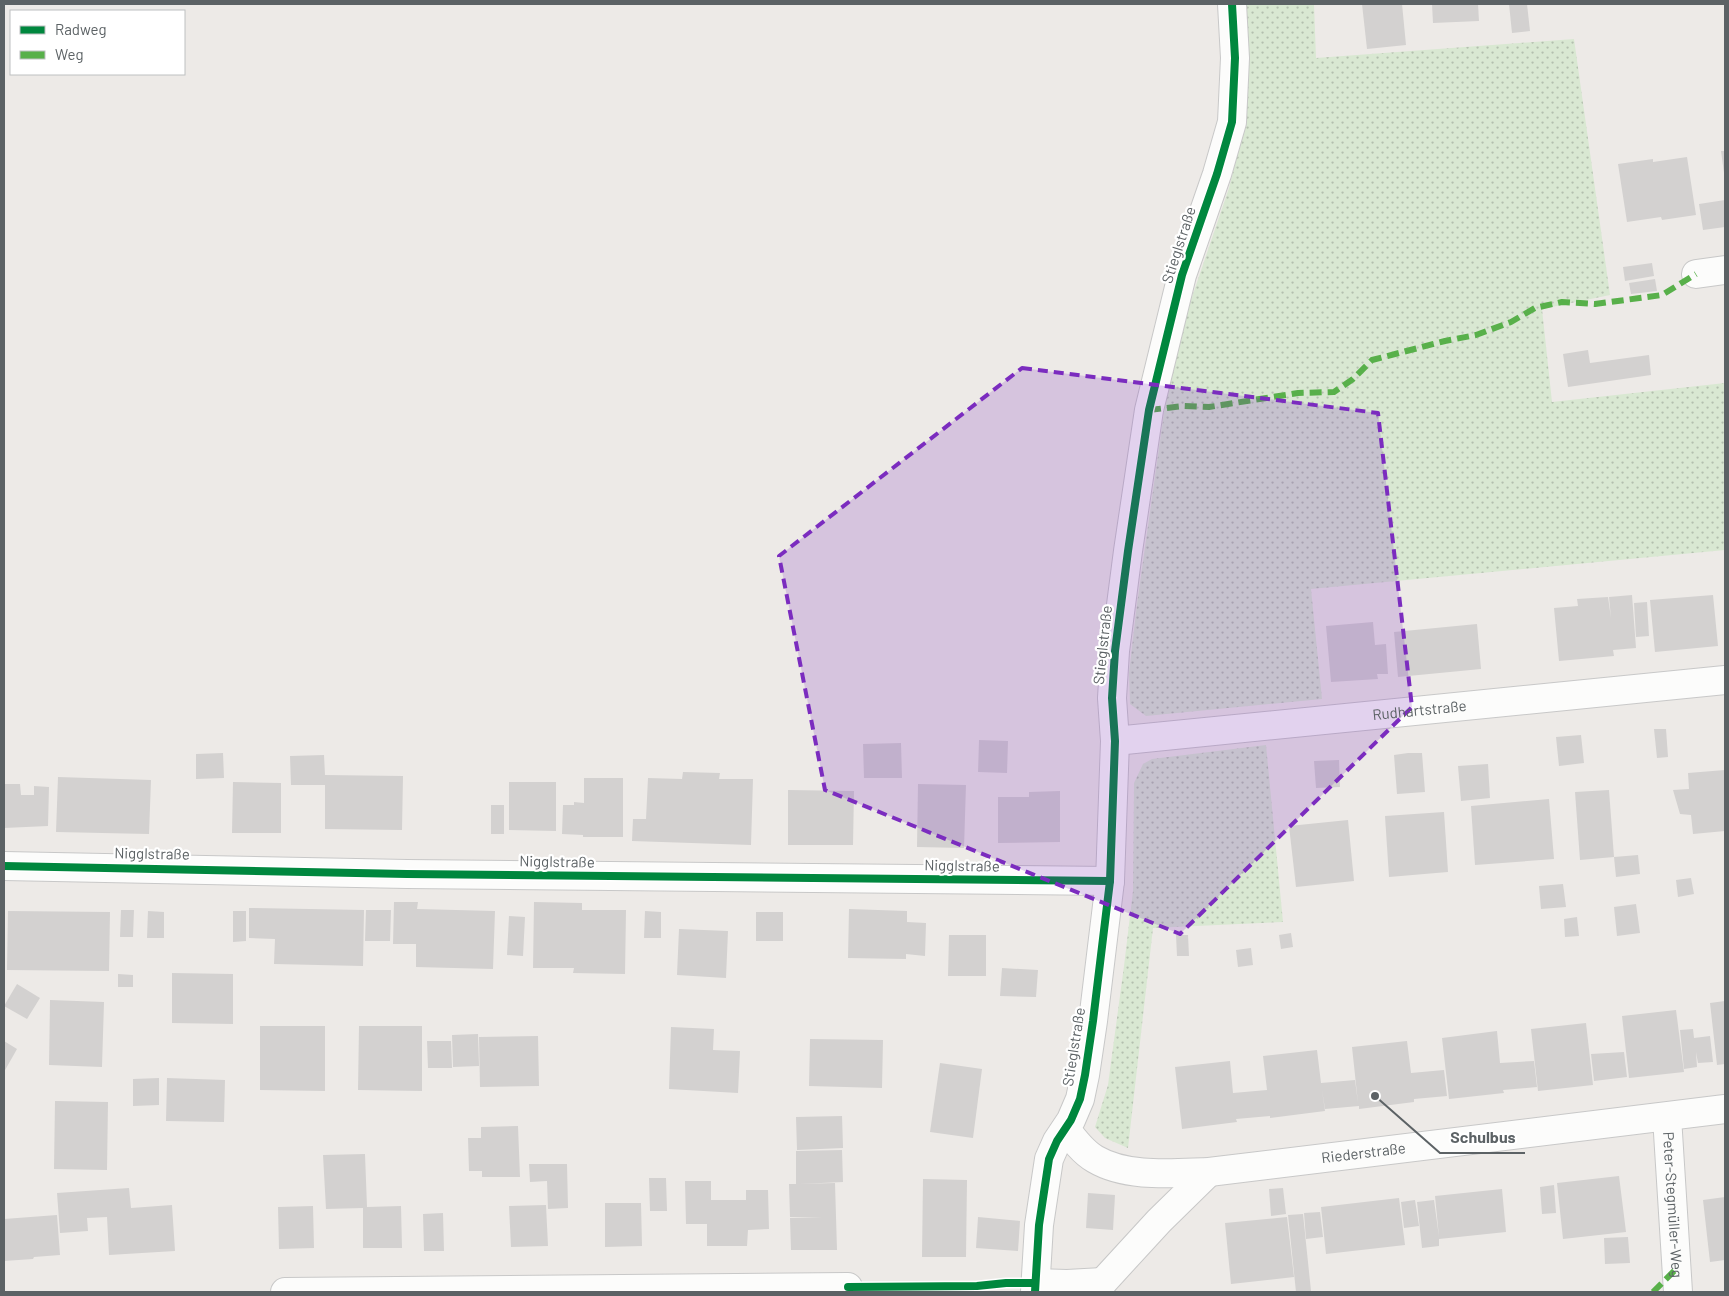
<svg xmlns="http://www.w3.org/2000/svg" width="1729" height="1296" font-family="Barlow,sans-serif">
<defs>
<pattern id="grass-dots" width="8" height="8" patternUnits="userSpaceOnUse" patternTransform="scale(1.25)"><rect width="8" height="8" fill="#d9e8d2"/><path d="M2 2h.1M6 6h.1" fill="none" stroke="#b3bfae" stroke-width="1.8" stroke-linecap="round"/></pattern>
</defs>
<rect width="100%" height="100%" fill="#edeae7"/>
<g fill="url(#grass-dots)">
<path d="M 1244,4 L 1314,4 L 1316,58 L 1574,39 L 1610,295 L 1542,309 L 1552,402 L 1725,383 L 1725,550 L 1311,589 L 1322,699 L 1146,716 L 1130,704 L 1129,673 L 1137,604 L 1170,370 L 1191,300 L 1229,188 L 1247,116 L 1247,60 Z"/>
<path d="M 1266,745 L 1283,922 L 1153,928 L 1128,1148 L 1105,1138 L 1095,1127 L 1108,1085 L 1124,966 L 1133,891 L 1134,783 L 1143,764 L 1152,759 Z"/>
</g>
<g fill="#d3d1d0">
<path d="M 1362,4 L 1402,4 L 1406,45 L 1367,49 Z"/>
<path d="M 1432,4 L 1478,4 L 1479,21 L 1433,23 Z"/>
<path d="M 1509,4 L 1527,4 L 1530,31 L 1512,33 Z"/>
<path d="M 1721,151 L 1725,151 L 1725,173 L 1724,173 Z"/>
<path d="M 1687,157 L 1696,215 L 1662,220 L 1661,217 L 1627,222 L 1618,164 L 1653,159 L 1653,162 Z"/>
<path d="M 1725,200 L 1725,227 L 1703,230 L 1699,204 Z"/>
<path d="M 1652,263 L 1654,276 L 1625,281 L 1623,267 Z"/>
<path d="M 1655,279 L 1657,291 L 1631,294 L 1629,283 Z"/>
<path d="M 1588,350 L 1590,363 L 1649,355 L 1651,375 L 1568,387 L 1563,354 Z"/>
<path d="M 1632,595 L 1636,648 L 1613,650 L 1614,656 L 1559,661 L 1554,608 L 1578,606 L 1577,599 L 1608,597 L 1611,618 L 1609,597 Z"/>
<path d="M 1713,595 L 1718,646 L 1655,652 L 1650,600 Z"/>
<path d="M 1647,602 L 1649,636 L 1636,637 L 1634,603 Z"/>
<path d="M 1373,622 L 1375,645 L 1386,644 L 1388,674 L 1377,674 L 1378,679 L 1331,682 L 1326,626 Z"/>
<path d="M 1477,624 L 1481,669 L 1398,677 L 1394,632 Z"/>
<path d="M 1654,729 L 1666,729 L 1668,757 L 1657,758 Z"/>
<path d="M 1581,735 L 1584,763 L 1559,766 L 1556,737 Z"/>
<path d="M 979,740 L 1008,741 L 1007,773 L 978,772 Z"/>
<path d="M 901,743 L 902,778 L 864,778 L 863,744 Z"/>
<path d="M 223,753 L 224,778 L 196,779 L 196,754 Z"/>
<path d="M 1408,753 L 1422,753 L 1425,792 L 1397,794 L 1394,755 Z"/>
<path d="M 324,755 L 325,775 L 403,776 L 402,830 L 325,829 L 325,785 L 291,785 L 290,756 Z"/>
<path d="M 1339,760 L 1340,787 L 1316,788 L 1314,761 Z"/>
<path d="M 1488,764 L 1490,798 L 1461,801 L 1458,766 Z"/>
<path d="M 1725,770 L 1725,831 L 1693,834 L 1691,815 L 1680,814 L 1673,790 L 1689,789 L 1688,773 Z"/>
<path d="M 683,772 L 720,773 L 719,779 L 753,779 L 751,845 L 632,841 L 633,819 L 646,819 L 648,778 L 682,779 Z"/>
<path d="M 58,777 L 151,780 L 149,834 L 56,832 Z"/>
<path d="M 584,778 L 623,778 L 623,837 L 583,837 L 583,835 L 562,834 L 563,805 L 574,805 L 574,802 L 584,803 Z"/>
<path d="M 233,782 L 281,783 L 281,833 L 232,833 Z"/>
<path d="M 509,782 L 556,782 L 556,831 L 509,830 Z"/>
<path d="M 4,784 L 20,784 L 21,795 L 34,795 L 34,786 L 49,787 L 48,826 L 4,828 Z"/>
<path d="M 918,784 L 966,785 L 964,848 L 917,847 Z"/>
<path d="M 788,790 L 854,791 L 853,845 L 788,845 Z"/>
<path d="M 1609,790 L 1614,857 L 1580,860 L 1575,792 Z"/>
<path d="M 1060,791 L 1060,842 L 998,843 L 998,797 L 1029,797 L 1029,792 Z"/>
<path d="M 1549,799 L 1554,859 L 1475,865 L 1471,806 Z"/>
<rect x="491" y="805" width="13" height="29"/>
<path d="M 1444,812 L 1448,872 L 1389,877 L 1385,816 Z"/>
<path d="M 1348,820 L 1354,881 L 1296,887 L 1289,826 Z"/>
<path d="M 1638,855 L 1640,874 L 1616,877 L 1614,857 Z"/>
<path d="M 1691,878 L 1694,894 L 1678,897 L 1676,880 Z"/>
<path d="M 1563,884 L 1566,907 L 1541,909 L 1539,886 Z"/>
<path d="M 394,902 L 418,902 L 417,909 L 495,911 L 493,969 L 416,967 L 416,944 L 393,944 Z"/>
<path d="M 534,902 L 582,903 L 582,910 L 626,910 L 625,974 L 573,973 L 574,968 L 533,968 Z"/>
<path d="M 1636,904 L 1640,933 L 1617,936 L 1614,907 Z"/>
<path d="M 249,908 L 364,910 L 363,966 L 274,964 L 275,939 L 249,938 Z"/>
<path d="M 849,909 L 907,911 L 907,922 L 926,923 L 925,956 L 906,954 L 906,959 L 848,958 Z"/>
<path d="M 121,910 L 134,910 L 133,937 L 120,937 Z"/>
<path d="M 366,910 L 391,910 L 390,941 L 365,941 Z"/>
<path d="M 8,911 L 110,912 L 109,971 L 7,970 Z"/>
<path d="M 148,911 L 164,912 L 164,938 L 147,938 Z"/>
<path d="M 233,911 L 246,911 L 246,941 L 233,942 Z"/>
<path d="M 645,911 L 661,912 L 661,938 L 644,938 Z"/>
<rect x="756" y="912" width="27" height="29"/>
<path d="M 509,916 L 525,917 L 523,956 L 507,955 Z"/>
<path d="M 1577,917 L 1579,936 L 1565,937 L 1564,919 Z"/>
<path d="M 679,929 L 728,931 L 726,978 L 677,975 Z"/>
<path d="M 1291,933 L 1293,947 L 1281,949 L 1279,935 Z"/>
<path d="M 949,935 L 986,935 L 986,976 L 948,976 Z"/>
<path d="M 1176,935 L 1188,935 L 1189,956 L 1177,956 Z"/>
<path d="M 1251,948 L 1253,965 L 1238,967 L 1236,950 Z"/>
<path d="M 1002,968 L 1038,970 L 1036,997 L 1000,996 Z"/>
<path d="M 172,973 L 233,974 L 233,1024 L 172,1023 Z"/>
<path d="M 118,974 L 133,975 L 133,987 L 118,987 Z"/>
<path d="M 17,984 L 40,998 L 27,1019 L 4,1006 Z"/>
<path d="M 50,1000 L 104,1002 L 102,1067 L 49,1065 Z"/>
<path d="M 1725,1001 L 1725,1064 L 1717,1065 L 1710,1003 Z"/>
<path d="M 1676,1010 L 1684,1072 L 1629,1078 L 1622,1016 Z"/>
<path d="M 1586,1023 L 1593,1085 L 1538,1091 L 1531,1029 Z"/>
<path d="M 260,1026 L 325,1026 L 325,1091 L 260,1090 Z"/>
<path d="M 359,1026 L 422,1026 L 422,1091 L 358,1090 Z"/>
<path d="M 671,1027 L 714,1029 L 713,1050 L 740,1051 L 738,1093 L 669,1089 Z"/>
<path d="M 1693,1029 L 1694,1038 L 1710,1036 L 1713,1062 L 1698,1063 L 1696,1052 L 1697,1067 L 1684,1069 L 1680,1030 Z"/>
<path d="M 1497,1031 L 1500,1063 L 1534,1061 L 1537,1087 L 1503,1090 L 1504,1093 L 1449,1099 L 1442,1038 Z"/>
<path d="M 478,1034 L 479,1066 L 453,1067 L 452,1035 Z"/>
<path d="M 538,1036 L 539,1086 L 480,1087 L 479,1037 Z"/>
<path d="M 810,1039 L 883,1040 L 882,1088 L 809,1086 Z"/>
<path d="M 4,1041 L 17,1049 L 4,1072 Z"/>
<path d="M 427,1041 L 451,1041 L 452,1068 L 428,1068 Z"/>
<path d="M 1407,1041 L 1411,1073 L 1444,1070 L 1447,1096 L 1414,1099 L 1414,1102 L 1359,1109 L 1359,1106 L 1325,1109 L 1322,1090 L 1325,1111 L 1270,1118 L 1270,1116 L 1236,1119 L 1237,1122 L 1182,1129 L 1175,1067 L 1230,1061 L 1233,1093 L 1267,1090 L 1263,1056 L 1317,1050 L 1321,1083 L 1355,1080 L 1358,1103 L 1352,1047 Z"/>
<path d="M 1624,1052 L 1627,1077 L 1594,1081 L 1591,1054 Z"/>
<path d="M 940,1063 L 982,1069 L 973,1138 L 930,1132 Z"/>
<path d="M 159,1078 L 159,1105 L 133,1106 L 133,1079 Z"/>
<path d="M 167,1078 L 225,1080 L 224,1122 L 166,1121 Z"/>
<path d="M 55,1101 L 108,1102 L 107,1170 L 54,1169 Z"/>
<path d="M 842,1116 L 843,1148 L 797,1150 L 796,1117 Z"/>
<path d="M 518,1126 L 520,1177 L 482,1177 L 482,1171 L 469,1171 L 468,1138 L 481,1138 L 481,1127 Z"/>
<path d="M 842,1150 L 843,1182 L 799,1184 L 835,1183 L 837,1250 L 791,1250 L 790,1218 L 822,1217 L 790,1217 L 789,1184 L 796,1184 L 796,1151 Z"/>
<path d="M 365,1154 L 367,1207 L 401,1206 L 402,1248 L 363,1248 L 363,1208 L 326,1209 L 323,1155 Z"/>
<path d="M 529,1164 L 567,1164 L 568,1208 L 548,1209 L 547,1181 L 530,1182 Z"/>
<path d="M 1619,1176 L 1626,1232 L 1563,1239 L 1557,1183 Z"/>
<path d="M 649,1178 L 666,1178 L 667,1211 L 650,1211 Z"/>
<path d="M 923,1179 L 967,1180 L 966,1257 L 922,1257 Z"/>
<path d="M 685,1181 L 711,1181 L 711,1200 L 746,1200 L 746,1190 L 768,1190 L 769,1229 L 748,1230 L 747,1246 L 707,1246 L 707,1224 L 686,1224 Z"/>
<path d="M 1554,1185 L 1556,1213 L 1542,1214 L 1540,1187 Z"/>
<path d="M 129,1188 L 131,1208 L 172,1205 L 175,1251 L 109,1255 L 107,1217 L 87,1218 L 88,1231 L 60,1233 L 57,1193 Z"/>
<path d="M 1283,1188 L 1286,1214 L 1271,1216 L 1269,1189 Z"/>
<path d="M 1502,1189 L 1506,1232 L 1439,1239 L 1439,1246 L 1422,1248 L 1417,1202 L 1434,1200 L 1439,1237 L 1435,1196 Z"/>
<path d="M 1088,1193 L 1115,1195 L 1113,1230 L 1086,1228 Z"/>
<path d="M 1725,1197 L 1725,1260 L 1710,1262 L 1703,1200 Z"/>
<path d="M 1399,1198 L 1405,1245 L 1326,1254 L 1321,1207 Z"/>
<path d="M 1415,1200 L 1419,1226 L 1404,1228 L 1401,1202 Z"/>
<path d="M 605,1203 L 641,1203 L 642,1246 L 605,1247 Z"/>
<path d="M 546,1205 L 548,1246 L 511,1247 L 509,1206 Z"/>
<path d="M 313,1206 L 314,1248 L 279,1249 L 278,1207 Z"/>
<path d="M 1320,1212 L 1323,1237 L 1306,1239 L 1304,1213 Z"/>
<path d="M 443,1213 L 444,1251 L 424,1251 L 423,1214 Z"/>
<path d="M 1303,1214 L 1311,1291 L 1296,1292 L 1288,1215 Z"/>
<path d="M 57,1215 L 60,1255 L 34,1257 L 33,1259 L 4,1261 L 4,1219 Z"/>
<path d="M 978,1217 L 1020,1221 L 1018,1251 L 976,1248 Z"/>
<path d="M 1287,1217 L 1294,1277 L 1231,1284 L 1225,1223 Z"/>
<path d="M 1628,1237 L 1630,1263 L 1605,1264 L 1604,1238 Z"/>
</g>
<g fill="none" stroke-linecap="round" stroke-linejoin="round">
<g stroke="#c8c8c8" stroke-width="30">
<g id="street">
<path d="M 1696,274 L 1725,270"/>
<path id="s1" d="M 1115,741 L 1725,680"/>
<path d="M 4,866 L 407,874 L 1110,881"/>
<path id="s2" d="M 1667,1117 L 1678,1292"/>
<path id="s3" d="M 1066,1129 C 1074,1140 1083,1152 1095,1159 C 1127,1178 1173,1173 1209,1172 L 1725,1109"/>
<path d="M 1035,1283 L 1067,1284 L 1103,1282"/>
<path d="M 285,1292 L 848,1287"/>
<path d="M 1035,1292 L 1039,1225 L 1049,1159 L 1057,1141 L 1071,1120 L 1080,1099 L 1085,1075 L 1093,1021 L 1110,881 L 1115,741 L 1112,698 L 1115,651 L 1128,551 L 1149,410 L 1182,275 L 1217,174 L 1232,122 L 1235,58 L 1232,4"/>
<path d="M 1095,1292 L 1103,1282 L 1159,1221 L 1209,1172"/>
</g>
</g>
<use href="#street" stroke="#fcfcfb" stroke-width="28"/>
<g stroke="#58b04a" stroke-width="6" stroke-dasharray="12 6" stroke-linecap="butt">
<path d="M 1149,410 L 1184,406 L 1209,407 L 1298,393 L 1334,392 L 1353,379 L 1372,360 L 1445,341 L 1476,335 L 1511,322 L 1535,308 L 1562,302 L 1595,304 L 1662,295 L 1696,274"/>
<path d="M 1653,1292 L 1676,1269"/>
</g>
<g stroke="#fff" stroke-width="11">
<g id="cycleway">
<path d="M 4,866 L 407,874 L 1110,881"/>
<path d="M 848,1287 L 977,1286 L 1006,1283 L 1035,1283"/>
<path d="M 1035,1292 L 1039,1225 L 1049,1159 L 1057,1141 L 1071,1120 L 1080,1099 L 1085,1075 L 1093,1021 L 1110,881 L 1115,741 L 1112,698 L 1115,651 L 1128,551 L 1149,410 L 1182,275 L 1217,174 L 1232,122 L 1235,58 L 1232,4"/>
</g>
</g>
<use href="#cycleway" stroke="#00873e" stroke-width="8"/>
</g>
<path fill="#7b2cbf" fill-opacity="0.2" stroke="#7b2cbf" stroke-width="4" stroke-dasharray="10 6" stroke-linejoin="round" d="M 1022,368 L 1378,413 L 1412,707 L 1180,934 L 825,790 L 779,556 Z"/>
<g text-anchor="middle" stroke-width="4.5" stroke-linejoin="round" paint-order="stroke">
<g font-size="15" fill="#5c6265" stroke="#fff">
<text transform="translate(1179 245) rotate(-72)" y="5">Stieglstraße</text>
<text transform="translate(1103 645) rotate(-84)" y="5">Stieglstraße</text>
<text dy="5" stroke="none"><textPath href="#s1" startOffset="306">Rudhartstraße</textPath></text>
<text transform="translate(152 854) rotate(1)" y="5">Nigglstraße</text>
<text transform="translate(557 862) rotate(1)" y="5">Nigglstraße</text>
<text transform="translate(962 866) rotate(1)" y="5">Nigglstraße</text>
<text transform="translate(1074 1047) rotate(-81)" y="5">Stieglstraße</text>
<text dy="5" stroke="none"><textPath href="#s3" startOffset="314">Riederstraße</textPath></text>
<text dy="5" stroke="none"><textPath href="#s2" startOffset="88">Peter-Stegmüller-Weg</textPath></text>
</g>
</g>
<path fill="none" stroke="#5c6265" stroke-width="2" d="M1375 1096L1440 1153H1525"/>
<circle fill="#5c6265" stroke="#fff" stroke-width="2" cx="1375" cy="1096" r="5"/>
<g font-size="16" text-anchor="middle" font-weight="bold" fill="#5c6265" stroke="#fff" stroke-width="4.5" stroke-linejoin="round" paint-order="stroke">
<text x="1483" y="1143">Schulbus</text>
</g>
<rect width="1729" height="1296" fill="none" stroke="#5c6265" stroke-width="10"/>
<rect x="10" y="10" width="175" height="65" fill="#ffffff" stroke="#bec0c1"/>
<rect x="20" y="26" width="25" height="8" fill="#00873e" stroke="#bec0c1"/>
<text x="55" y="35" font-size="15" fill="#5c6265">Radweg</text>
<rect x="20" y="51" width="25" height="8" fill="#58b04a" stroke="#bec0c1"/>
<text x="55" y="60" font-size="15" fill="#5c6265">Weg</text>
</svg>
